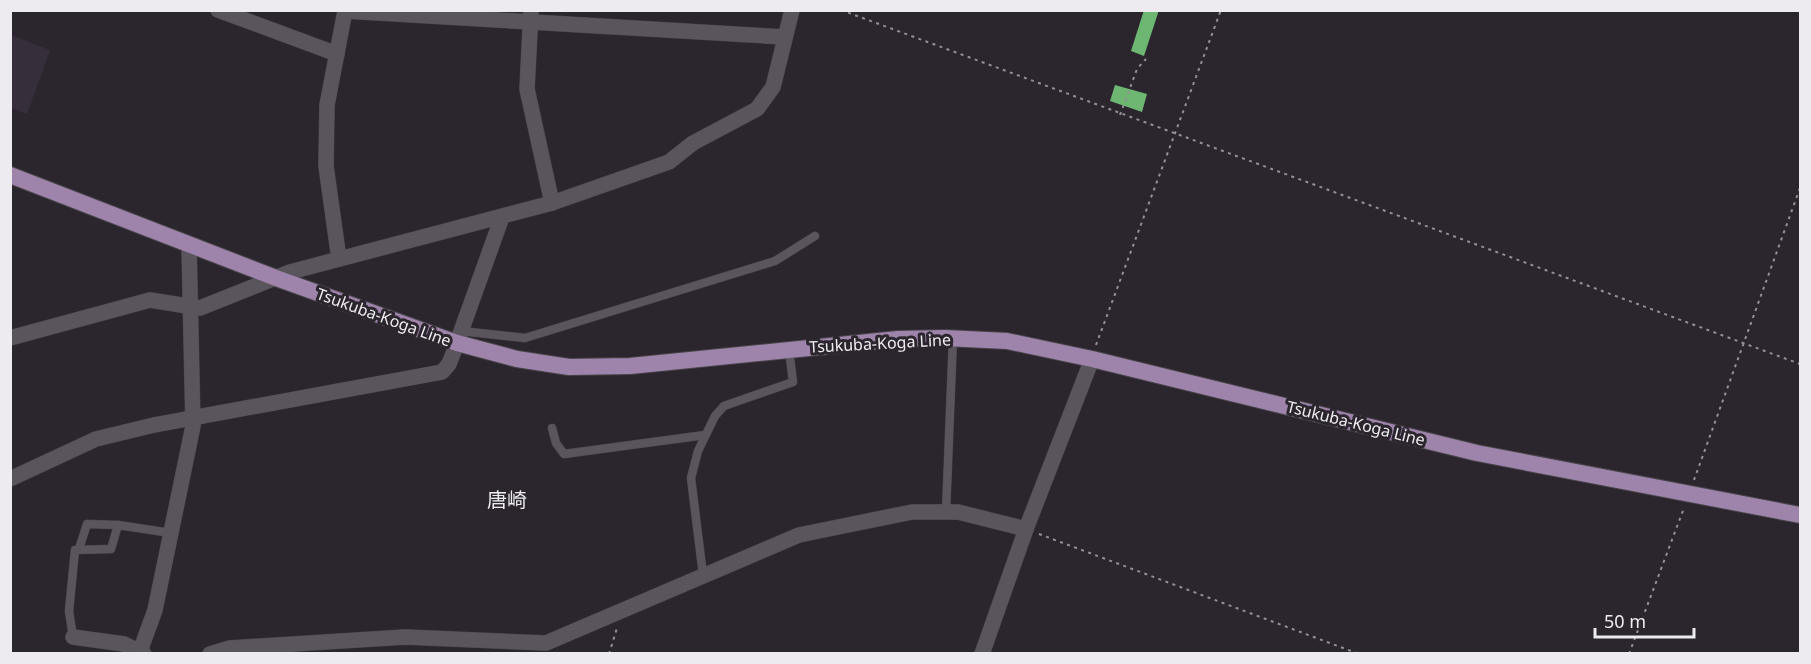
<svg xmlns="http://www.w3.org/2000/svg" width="1811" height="664" font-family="'Noto Sans','Noto Sans JP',sans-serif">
<rect width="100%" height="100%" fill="#2b262d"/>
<path fill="#362e3a" d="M 11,35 L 50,50 L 27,114 L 11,108 Z"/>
<g fill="#6db773">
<path d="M 1144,10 L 1159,10 L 1144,56 L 1131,51 Z"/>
<path d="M 1115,85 L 1147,94 L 1142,112 L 1110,101 Z"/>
</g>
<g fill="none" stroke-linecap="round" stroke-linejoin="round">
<g stroke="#48444a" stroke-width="9">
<g id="service">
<path d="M 461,331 L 525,338 L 775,261 L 815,236"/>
<path d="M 552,428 L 556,443 L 564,454 L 705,435"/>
<path d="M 946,512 L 953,338"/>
<path d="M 79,549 L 87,524 L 118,525"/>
<path d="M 703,575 L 691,478 L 698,451 L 715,416 L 724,406 L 793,382 L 789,350"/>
<path d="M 73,637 L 69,611 L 75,550 L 111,549 L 118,525 L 171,533"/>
</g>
</g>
<g stroke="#48444a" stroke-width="16">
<g id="minor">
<path d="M 218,10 L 337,54"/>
<path d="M 531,10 L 527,89 L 552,203"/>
<path d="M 339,259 L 326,166 L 327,105 L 345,11 L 785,37"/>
<path d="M 10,338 L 150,300 L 200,308 L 290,272 L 552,203 L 669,162 L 693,143 L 757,109 L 773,87 L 792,10"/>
<path d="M 10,479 L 96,439 L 154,425 L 442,372 L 449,364 L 454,351 L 502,217"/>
<path d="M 73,637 L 124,644 L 144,654"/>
<path d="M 139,654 L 155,610 L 193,426 L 189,245"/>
<path d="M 210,654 L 230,648 L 405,637 L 546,643 L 799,535 L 912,512 L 958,512 L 1026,529"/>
<path d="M 982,654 L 1026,529 L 1092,359"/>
</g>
</g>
<g stroke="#48444a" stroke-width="18">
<path id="primary" d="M 10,175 L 276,278 L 457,343 L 517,359 L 569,367 L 630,366 L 898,339 L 945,338 L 1007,341 L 1092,359 L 1477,453 L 1800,515"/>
</g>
<g stroke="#949096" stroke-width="2" stroke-dasharray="3 4.5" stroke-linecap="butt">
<path d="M 841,10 L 1800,364"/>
<path d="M 1120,115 L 1137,69 L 1146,59"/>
<path d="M 1096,345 L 1221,10"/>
<path d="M 1694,480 L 1800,188"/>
<path d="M 1039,534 L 1359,654"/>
<path d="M 609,654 L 617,628"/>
<path d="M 1629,654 L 1684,508"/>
</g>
<use href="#service" stroke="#5a555d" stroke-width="8"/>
<use href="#minor" stroke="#5a555d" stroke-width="15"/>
<use href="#primary" stroke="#9e84aa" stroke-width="16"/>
</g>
<g text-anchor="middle" stroke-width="6" stroke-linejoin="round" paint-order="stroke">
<g font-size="16" fill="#eeebf0" stroke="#2b262d">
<text transform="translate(384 317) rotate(20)" y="6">Tsukuba-Koga Line</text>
<text transform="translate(880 343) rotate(-3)" y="6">Tsukuba-Koga Line</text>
<text transform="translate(1356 423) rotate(14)" y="6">Tsukuba-Koga Line</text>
</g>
<g font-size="20" fill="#eeebf0" stroke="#2b262d">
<text x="507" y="507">唐崎</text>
</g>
</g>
<rect width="1811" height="664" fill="none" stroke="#eeebf0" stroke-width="24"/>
<path d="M1595 628v9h99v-9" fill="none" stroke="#eeebf0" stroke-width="3"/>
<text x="1604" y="628" font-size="18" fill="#eeebf0" stroke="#2b262d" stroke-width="4.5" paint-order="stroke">50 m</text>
</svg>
